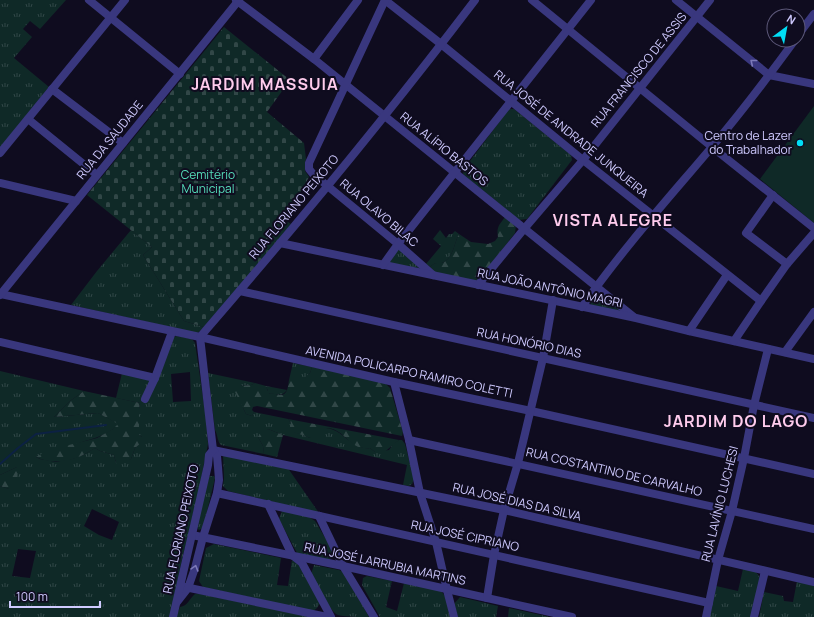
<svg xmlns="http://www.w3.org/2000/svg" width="814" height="617" font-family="Manrope,sans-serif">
<defs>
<pattern id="grass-tufts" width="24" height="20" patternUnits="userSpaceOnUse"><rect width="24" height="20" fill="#0f2927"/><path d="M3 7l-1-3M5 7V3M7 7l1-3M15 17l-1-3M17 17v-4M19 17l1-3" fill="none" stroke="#314747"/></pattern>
<pattern id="forest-firs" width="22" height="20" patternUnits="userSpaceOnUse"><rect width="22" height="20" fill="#0f2927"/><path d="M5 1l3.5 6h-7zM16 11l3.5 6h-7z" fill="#314747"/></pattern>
<pattern id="cemetery-stones" width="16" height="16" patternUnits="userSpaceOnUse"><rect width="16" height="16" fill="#0f2927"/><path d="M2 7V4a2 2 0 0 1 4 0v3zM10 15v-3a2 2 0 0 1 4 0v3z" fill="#314747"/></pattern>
</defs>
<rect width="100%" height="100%" fill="#0f0c1f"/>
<g fill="url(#grass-tufts)" fill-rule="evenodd">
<path d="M 0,0 L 66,0 L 40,29 L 30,21 L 23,29 L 32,37 L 14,58 L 49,87 L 0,148 Z"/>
<path d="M 509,109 L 514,109 L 571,155 L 572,160 L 527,219 L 519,220 L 463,174 L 464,169 Z"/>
<path d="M 131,230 L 152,247 L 143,255 L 184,321 L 204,327 L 200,331 L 197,333 L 71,305 L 97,271 Z"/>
<path d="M 440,230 L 446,238 L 449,234 L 452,234 L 455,231 L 459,234 C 454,243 454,256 444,262 C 438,265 437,260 430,267 L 426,264 L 441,246 L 433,239 Z"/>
<path d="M 397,249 L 400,249 L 421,270 L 390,263 L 390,259 Z"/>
<path d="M 596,293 L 600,293 L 622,312 L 591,305 L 590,301 Z"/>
<path d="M 176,336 L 192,339 L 195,343 L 206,418 L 208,444 L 199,489 L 180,568 L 170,617 L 0,617 L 0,486 L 9,489 L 17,467 L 0,475 L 0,371 L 84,391 L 70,401 L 54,417 L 98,413 L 119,424 C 106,437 89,439 73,445 C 60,449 48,453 36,457 L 40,459 L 56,462 L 65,460 L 72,459 L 83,455 L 95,448 L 100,451 L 114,455 L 116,463 L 131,459 L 135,448 L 141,442 L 142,437 L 139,435 L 139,409 L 140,403 L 116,398 L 122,373 L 148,378 L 150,382 L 172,339 ZM 190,372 L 191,401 L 173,402 L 171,374 ZM 92,509 L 119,522 L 112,540 L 99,535 L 84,526 ZM 18,549 L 36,551 L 30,578 L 12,576 Z"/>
<path d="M 293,363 L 312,367 L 310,373 L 303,380 L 289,380 Z"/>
<path d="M 208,373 L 255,383 L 251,385 L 240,386 L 243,408 L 246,414 L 252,416 L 254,412 L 288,419 L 291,423 L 294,432 L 303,435 L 310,438 L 314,428 C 322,428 329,427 336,431 C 347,437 356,450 370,448 L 375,452 L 389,450 L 393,444 L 399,440 L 402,440 L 405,444 L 414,479 L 412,484 L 409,486 L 403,485 L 407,465 L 283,435 L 268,429 L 258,437 L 263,446 L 264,454 L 221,445 C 217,441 218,435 215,430 Z"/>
<path d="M 266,386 L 287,390 C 281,398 277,393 268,394 L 268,391 Z"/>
<path d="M 223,454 L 285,464 L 319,513 L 228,491 L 223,486 L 224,478 Z"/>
<path d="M 210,476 L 214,476 L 215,478 L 203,528 L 199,530 L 198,529 L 197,526 L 209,477 Z"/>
<path d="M 282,511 L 309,517 L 315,521 L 333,551 L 333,557 L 329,560 L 297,553 L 279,519 Z"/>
<path d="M 214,544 L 281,558 L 277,585 L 288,586 L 292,560 L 298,564 L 320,603 L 317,608 L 313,611 L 203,587 L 199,581 L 206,548 Z"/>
<path d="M 314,565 L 339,570 L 344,572 L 369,617 C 361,617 346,617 338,615 C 329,611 317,584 311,574 Z"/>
<path d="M 743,569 L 756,572 L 760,578 L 751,617 L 709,617 L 716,586 L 738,591 Z"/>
<path d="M 367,576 L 392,581 L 386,607 L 397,611 L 404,583 L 441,591 L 445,596 L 450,617 L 380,617 L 362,585 L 363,578 Z"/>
<path d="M 797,581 L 814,585 L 814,617 L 759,617 L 764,592 L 783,596 L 784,601 L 793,602 Z"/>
<path d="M 195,594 L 200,594 L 311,617 L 176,617 L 180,607 C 188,606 189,599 195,594 Z"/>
<path d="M 460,597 L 498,606 L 496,617 L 458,617 L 454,604 Z"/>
<path d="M 509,608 L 550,617 L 508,617 Z"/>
</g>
<g fill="url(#forest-firs)">
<path d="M 505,217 L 516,225 L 515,233 L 479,279 L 475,281 L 436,273 L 430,267 C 437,260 438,265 444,262 C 454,256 454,243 459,234 L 471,242 L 488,244 L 495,241 L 498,237 C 496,227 500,224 505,217 Z"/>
<path d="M 312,367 L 384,382 L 390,388 L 403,432 L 402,436 L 257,406 L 253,407 L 252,410 L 254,412 L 252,416 L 246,414 L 234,390 L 240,386 L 251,385 L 255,383 L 266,386 L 269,394 C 273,393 275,394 279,395 C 288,396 288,386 289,380 L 303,379 L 310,373 Z"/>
<path d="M 84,391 L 140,403 L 139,409 L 139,435 L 142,437 L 142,442 L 135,448 L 131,459 L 120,465 L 116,463 L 114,455 L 100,451 L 95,448 C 91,451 86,453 81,456 C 68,462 50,464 36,457 L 49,450 L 97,438 L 113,429 L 118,424 L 98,413 L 54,417 L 70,401 Z"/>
<path d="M 288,419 L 399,440 C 393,444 389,449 383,453 L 375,452 L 370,448 C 353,450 349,438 337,431 C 330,427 322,428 314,429 L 314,435 L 310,438 C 304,435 297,434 291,431 L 290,427 L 291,423 Z"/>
<path d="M 268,429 L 283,435 L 277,457 L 264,454 L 263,446 L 258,437 L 261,432 Z"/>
<path d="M 17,467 L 17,479 L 14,488 L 9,489 L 0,486 L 0,475 Z"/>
</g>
<path fill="url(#cemetery-stones)" d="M 224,27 L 290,80 L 267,112 L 304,143 L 306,159 L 305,163 L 305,171 L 309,177 L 285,220 L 291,224 L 235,291 L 204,327 L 184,321 L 143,255 L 152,247 L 87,195 Z"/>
<path fill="#0f2927" d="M 814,106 L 814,223 L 760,179 Z"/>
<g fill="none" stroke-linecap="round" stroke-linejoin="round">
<path stroke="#0c2143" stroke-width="2" d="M 0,464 L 18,448 L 36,434 L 106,425"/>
<g stroke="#39377e" stroke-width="8">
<path d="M 89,0 L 180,74"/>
<path d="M 236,0 L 314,59 L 634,317"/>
<path d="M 385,0 L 441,44 L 583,160 L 761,301"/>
<path d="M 385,0 L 309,163 L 309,169 L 313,174 L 398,244 L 433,275"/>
<path d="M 532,0 L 712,147 L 814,228"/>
<path d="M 676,0 L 769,75 L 814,84"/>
<path d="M 798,35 L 814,14"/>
<path d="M 314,59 L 358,0"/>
<path d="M 52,89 L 123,143"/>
<path d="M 28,119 L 97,175"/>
<path d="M 0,153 L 125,0"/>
<path d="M 0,183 L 76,201"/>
<path d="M 773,195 L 746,233 L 787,264"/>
<path d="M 280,243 L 636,318 L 689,331 L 814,359"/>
<path d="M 383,265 L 398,244 L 591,0"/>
<path d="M 478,285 L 524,229 L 583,160 L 710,0"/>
<path d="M 240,291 L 814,418"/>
<path d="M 0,294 L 200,337 L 394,382 L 531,411 L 814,474"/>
<path d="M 0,295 L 239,0"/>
<path d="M 582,307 C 621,251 667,200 711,148 C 740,114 768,77 795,40"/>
<path d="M 689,331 L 727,275"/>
<path d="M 734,341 L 761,301 L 787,264 L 814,233"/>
<path d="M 0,342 L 155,378"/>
<path d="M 785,352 L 814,312"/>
<path d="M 394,382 L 409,440 L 420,493 L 436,542 L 447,590 L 454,617"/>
<path d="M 145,399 L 155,378 L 172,332"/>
<path d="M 409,440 L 814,529"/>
<path d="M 213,450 L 504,510 L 814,582"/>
<path d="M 217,493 L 709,603"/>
<path d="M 268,504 L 292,555 L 302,563 L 331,617"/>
<path d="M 319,516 L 343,566 L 374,617"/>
<path d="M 192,535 L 343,566 L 572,617"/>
<path d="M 185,587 L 327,617"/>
<path d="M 487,598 L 494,555 L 504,510 L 518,463 L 543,358 L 553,300"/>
<path d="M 177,602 L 188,588 L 195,568 L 203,537 L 217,493 L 219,480 L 218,467 L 217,456 L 213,450 L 200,337 C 295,227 387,116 475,0"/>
<path d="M 173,617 L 208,465 L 209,455 L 213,450"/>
<path d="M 706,617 L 718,560 L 732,511 L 744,458 L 754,405 L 768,349"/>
<path d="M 754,617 L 765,571"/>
</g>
</g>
<defs><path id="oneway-chevron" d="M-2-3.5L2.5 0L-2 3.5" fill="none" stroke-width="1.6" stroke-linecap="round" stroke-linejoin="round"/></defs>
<g stroke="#7c79b8">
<use href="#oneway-chevron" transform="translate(753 62) rotate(-141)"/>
<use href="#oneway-chevron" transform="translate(195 568) rotate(-74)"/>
</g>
<circle fill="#00def5" stroke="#0f0c1f" stroke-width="1.5" cx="800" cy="143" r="4"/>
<g text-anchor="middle" stroke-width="4" stroke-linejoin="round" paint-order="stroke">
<g font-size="12" fill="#cfcaff" stroke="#0f0c1f">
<text transform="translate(639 70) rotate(-51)" y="4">RUA FRANCISCO DE ASSIS</text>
<text transform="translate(571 134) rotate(39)" y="4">RUA JOSÉ DE ANDRADE JUNQUEIRA</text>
<text transform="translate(110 140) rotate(-51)" y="4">RUA DA SAUDADE</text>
<text transform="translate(444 149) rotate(39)" y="4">RUA ALÍPIO BASTOS</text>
<text transform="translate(294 207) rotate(-50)" y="4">RUA FLORIANO PEIXOTO</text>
<text transform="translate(379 213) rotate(40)" y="4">RUA OLAVO BILAC</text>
<text transform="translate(550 288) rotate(12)" y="4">RUA JOÃO ANTÔNIO MAGRI</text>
<text transform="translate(529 343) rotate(12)" y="4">RUA HONÓRIO DIAS</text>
<text transform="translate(409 372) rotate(12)" y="4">AVENIDA POLICARPO RAMIRO COLETTI</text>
<text transform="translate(614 472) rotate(13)" y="4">RUA COSTANTINO DE CARVALHO</text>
<text transform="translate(517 502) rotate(13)" y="4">RUA JOSÉ DIAS DA SILVA</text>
<text transform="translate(720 504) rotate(-76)" y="4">RUA LAVÍNIO LUCHESI</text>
<text transform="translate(181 529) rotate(-78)" y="4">RUA FLORIANO PEIXOTO</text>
<text transform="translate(465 536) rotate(12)" y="4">RUA JOSÉ CIPRIANO</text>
<text transform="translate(385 564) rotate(12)" y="4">RUA JOSÉ LARRUBIA MARTINS</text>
</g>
<g font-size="12" fill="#cfcaff" stroke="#0f0c1f" text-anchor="end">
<text x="792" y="140">Centro de Lazer<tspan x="792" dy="14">do Trabalhador</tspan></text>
</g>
<g font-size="12" fill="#56debb" stroke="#0f0c1f">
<text x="208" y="179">Cemitério<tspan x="208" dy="14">Municipal</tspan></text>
</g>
<g font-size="16" font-weight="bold" letter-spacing="1" fill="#ffcced" stroke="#0f0c1f">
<text x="265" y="90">JARDIM MASSUIA</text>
<text x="613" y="226">VISTA ALEGRE</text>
<text x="736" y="427">JARDIM DO LAGO</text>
</g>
</g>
<g transform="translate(786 28) rotate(32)"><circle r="19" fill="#0f0c1f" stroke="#5c5879"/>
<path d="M0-3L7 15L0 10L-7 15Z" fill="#00def5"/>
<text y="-6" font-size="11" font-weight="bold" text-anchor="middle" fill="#cfcaff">N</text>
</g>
<path d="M10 601v6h90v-6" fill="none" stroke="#cfcaff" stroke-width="2"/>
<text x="16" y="601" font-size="12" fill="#cfcaff" stroke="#0f0c1f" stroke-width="3" paint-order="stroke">100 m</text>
</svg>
